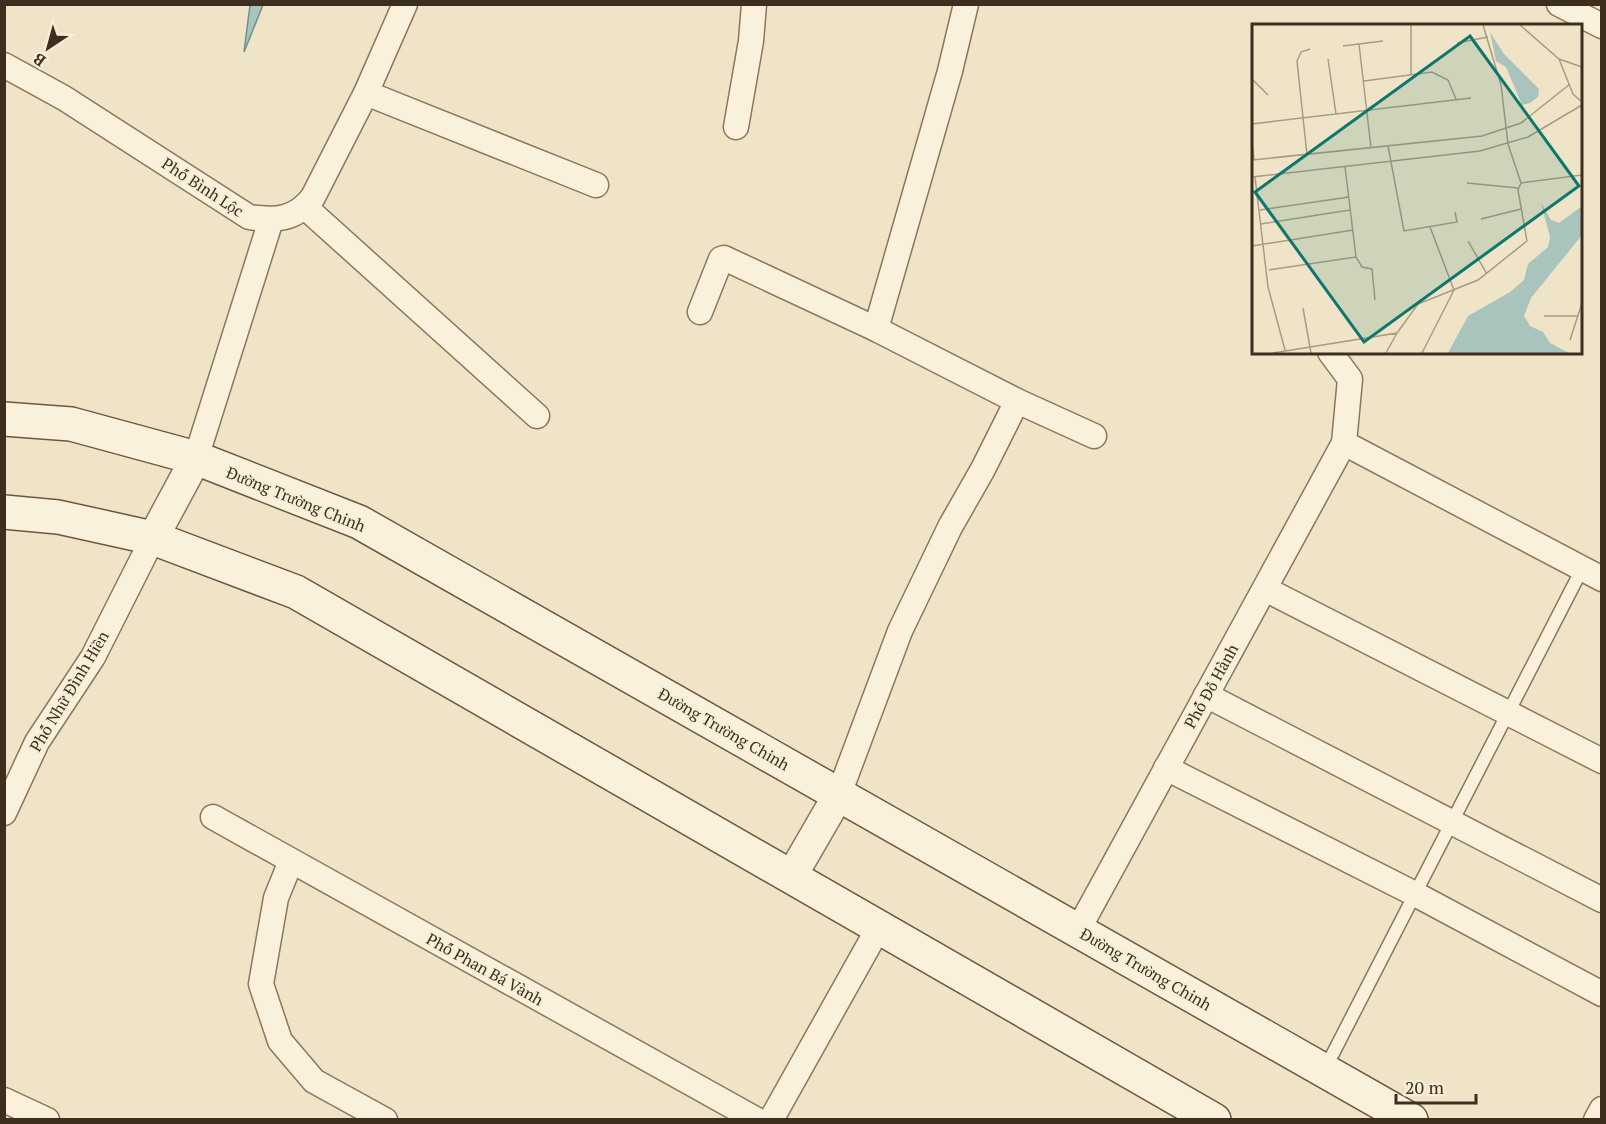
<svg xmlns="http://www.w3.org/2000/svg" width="1606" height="1124" font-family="'PT Serif',serif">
<rect width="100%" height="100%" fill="#f0e4c8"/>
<path fill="#a9c4bc" stroke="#6f938a" stroke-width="1.5" d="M 250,5 L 263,5 L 244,52 Z"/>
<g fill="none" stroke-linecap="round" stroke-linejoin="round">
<g stroke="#8d765c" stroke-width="15">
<path id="service" d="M 1325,1069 L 1582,569"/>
</g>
<g stroke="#8d765c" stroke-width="27">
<g id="minor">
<path d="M 1559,4 L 1602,26"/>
<path d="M 4,65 L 64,98 L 249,217 C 275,221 296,220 313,197 L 366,93 L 405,4"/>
<path d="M 366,93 L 596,185"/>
<path d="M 736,127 L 751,41 L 754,4"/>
<path d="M 305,207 L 537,416"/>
<path d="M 700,312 L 721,259 L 724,258 L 876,329 L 1017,401 L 983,469 L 950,527 L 900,631 L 839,794"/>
<path d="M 876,329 L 950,71 L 966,4"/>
<path d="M 1017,401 L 1094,436"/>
<path d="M 1344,443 L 1602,579"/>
<path d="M 196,458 L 271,220"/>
<path d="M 1265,589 L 1602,761"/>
<path d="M 1206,695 L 1602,900"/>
<path d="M 1166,768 L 1415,894 L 1602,994"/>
<path d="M 4,813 L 37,742 L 93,657 L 153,538"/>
<path d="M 213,817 L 757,1120"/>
<path d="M 291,861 L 276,898 L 261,984 L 280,1041 L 314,1081 L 385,1120"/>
<path d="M 1078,930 L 1344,443 L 1350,379 L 1330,352"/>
<path d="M 4,1100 L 47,1120"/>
<path d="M 771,1120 L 879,927"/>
<path d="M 1596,1120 L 1602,1109"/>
</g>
</g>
<g stroke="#8d765c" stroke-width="33">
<g id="tertiary">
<path d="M 153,538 L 196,458"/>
<path d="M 791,877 L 839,794"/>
</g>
</g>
<g stroke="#6f573f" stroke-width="36">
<g id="secondary">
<path d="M 4,419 L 71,424 L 196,458 L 359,522 L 1411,1120"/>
<path d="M 4,512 L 58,517 L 153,538 L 296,592 L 1214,1120"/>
</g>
</g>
<use href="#service" stroke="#faf1dc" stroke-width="12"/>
<use href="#minor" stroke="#faf1dc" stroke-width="24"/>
<use href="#tertiary" stroke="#faf1dc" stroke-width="30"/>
<use href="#secondary" stroke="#faf1dc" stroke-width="33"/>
</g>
<g text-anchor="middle" stroke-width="4.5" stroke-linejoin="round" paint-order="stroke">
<g font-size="16" fill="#3d2e20" stroke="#f7eed8">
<text transform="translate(203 187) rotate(33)" y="6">Phố Bình Lộc</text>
<text transform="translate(296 499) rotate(22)" y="6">Đường Trường Chinh</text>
<text transform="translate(1211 686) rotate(-61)" y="6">Phố Đỗ Hành</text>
<text transform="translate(69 691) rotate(-59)" y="6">Phố Nhữ Đình Hiền</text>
<text transform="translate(724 729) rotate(30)" y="6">Đường Trường Chinh</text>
<text transform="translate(485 969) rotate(29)" y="6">Phố Phan Bá Vành</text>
<text transform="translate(1146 969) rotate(30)" y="6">Đường Trường Chinh</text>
</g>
</g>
<g transform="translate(1252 24)">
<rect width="330" height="330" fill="#f0e4c8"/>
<path d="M 238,8 L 252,30 L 287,65 L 286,73 L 278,79 L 270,81 L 254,43 L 244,37 ZM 289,179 L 299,196 L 307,199 L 330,182 L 330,211 L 279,274 L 272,292 L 278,302 L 291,308 L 298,319 L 317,329 L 196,329 L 216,292 L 258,268 L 272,256 L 276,240 L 296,223 L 298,213 Z" fill="#a9c4bc"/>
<path fill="none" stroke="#a89b85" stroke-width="1.5" d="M 159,1 L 159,51M 231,1 L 249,61 L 256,120 L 269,159M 268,1 L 307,35 L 330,43M 205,19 L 236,13M 107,20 L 119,124M 91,22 L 131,17M 76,35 L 84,90M 307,35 L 321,70 L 330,78M 0,55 L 16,71M 112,57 L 180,48 L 196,56 L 204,75M 0,100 L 219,74M 0,116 L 2,136M 136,122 L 152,207 L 205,198 L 203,188M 55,131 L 45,37 L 49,28 L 58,25M 0,136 L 230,112 L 269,99 L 318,60M 93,143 L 104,233 L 110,243 L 120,245 L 123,276M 0,153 L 228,127 L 276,113 L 330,81M 3,153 L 16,263 L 33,326M 215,159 L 266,164M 8,186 L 97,173M 229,195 L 269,185M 9,200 L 98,186M 216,217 L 235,250M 0,222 L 101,206M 17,246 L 104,233M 51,284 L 59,329M 292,292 L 326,292M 318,316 L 330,279M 21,329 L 145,309 L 166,280 L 226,256 L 275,217 L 266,166 L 269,159 L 330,151M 134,329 L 145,309M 170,329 L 202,266 L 178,203"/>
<path fill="#0f766e" fill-opacity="0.15" stroke="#0f766e" stroke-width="3" d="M 218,12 L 327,162 L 112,318 L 3,168 Z"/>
<rect width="330" height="330" fill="none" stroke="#3d2e20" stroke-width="3"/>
</g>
<rect width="1606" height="1124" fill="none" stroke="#3d2e20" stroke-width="12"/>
<g transform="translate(48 48) rotate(216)" stroke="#f7eed8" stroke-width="4.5" paint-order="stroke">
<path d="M0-4.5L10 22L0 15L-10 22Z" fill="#3d2e20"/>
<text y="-9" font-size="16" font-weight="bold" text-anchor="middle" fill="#3d2e20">B</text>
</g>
<path d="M1396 1094v9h80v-9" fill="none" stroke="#3d2e20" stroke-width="3"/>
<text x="1405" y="1094" font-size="18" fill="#3d2e20" stroke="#f7eed8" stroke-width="4.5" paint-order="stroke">20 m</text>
</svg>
